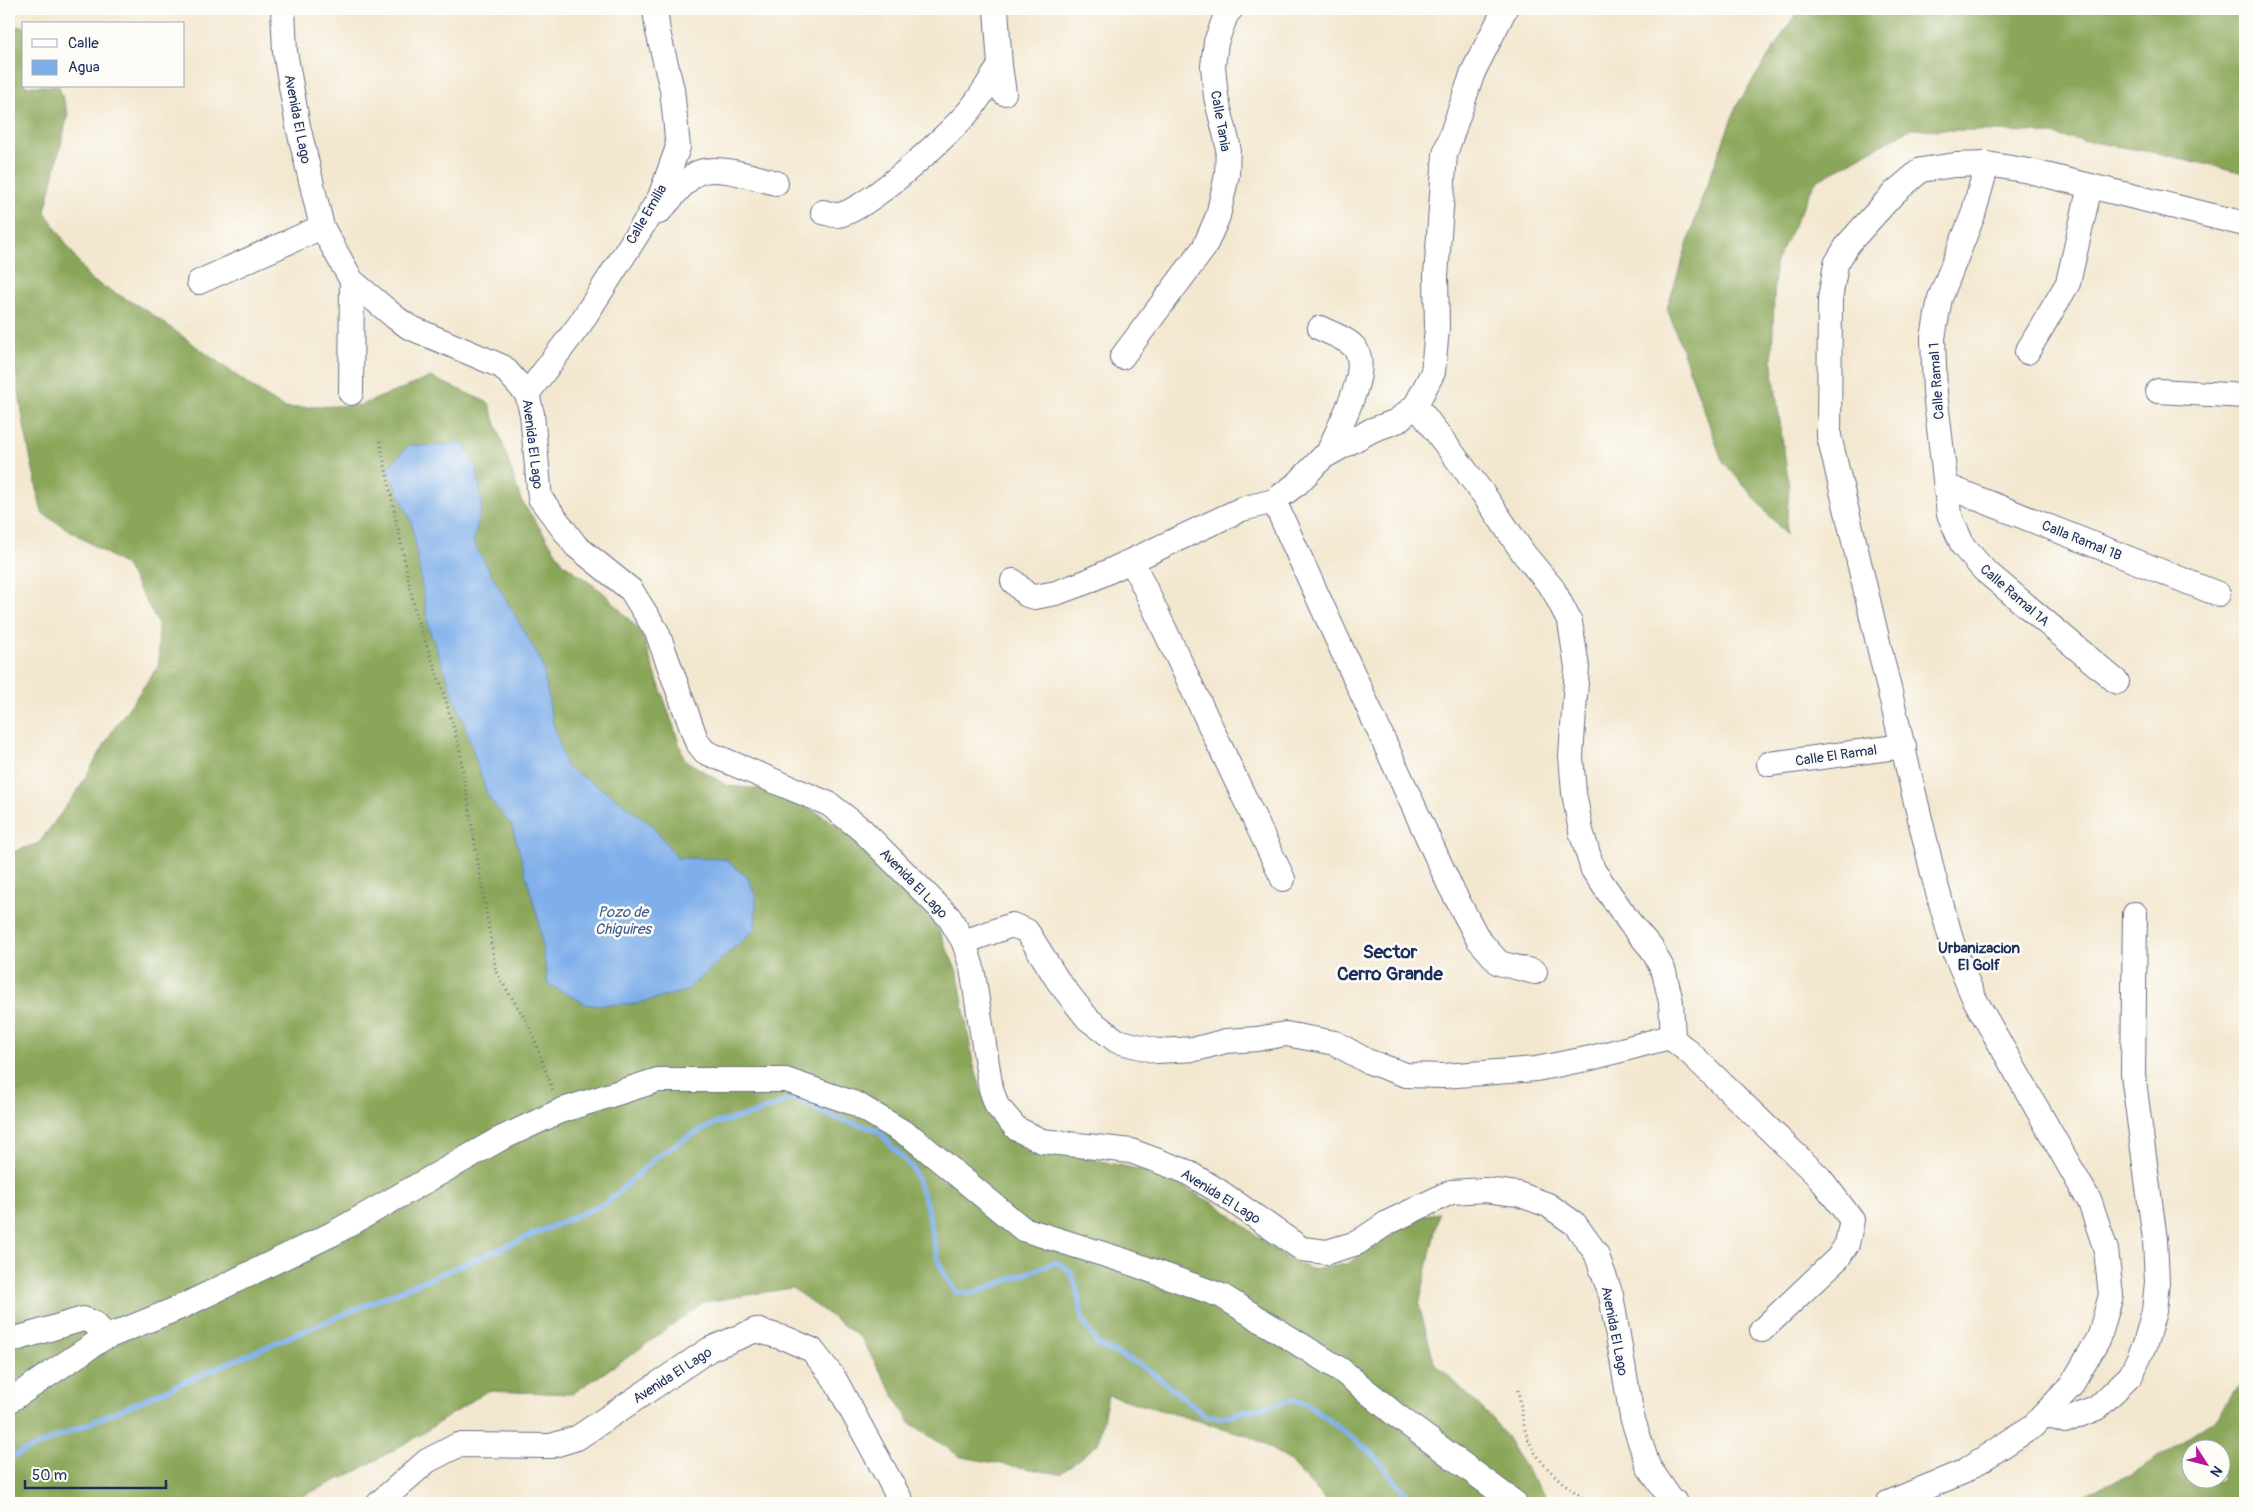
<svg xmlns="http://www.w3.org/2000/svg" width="2254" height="1512" font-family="Pangolin,sans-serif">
<rect width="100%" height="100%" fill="#fdfcf7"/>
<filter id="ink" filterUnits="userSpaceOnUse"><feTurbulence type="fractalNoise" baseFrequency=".02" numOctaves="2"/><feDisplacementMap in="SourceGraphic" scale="10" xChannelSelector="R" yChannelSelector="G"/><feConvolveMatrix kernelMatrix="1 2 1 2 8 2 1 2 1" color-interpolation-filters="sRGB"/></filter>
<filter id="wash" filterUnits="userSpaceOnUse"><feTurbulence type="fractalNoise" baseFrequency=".0096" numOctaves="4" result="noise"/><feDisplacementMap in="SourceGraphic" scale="20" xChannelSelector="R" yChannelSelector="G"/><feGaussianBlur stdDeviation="1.12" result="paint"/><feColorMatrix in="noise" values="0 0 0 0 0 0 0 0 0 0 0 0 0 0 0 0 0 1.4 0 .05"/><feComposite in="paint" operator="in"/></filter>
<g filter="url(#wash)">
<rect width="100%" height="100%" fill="#f3e7cf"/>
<g fill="#8aa658" stroke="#526a5b" fill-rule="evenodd">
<path d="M 1799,9 L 2245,9 L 2245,173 L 2157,153 L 2034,132 L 1910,129 L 1815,182 L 1775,264 L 1772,364 L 1789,487 L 1786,535 L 1722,460 L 1667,308 L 1702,198 L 1737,105 Z"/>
<path d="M 9,25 L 24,27 L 24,86 L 59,86 L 68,114 L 45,212 L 90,279 L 146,310 L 258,391 L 285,408 L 361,405 L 431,377 L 489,403 L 521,500 L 564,564 L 604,593 L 641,632 L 685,760 L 728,786 L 762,789 L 807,806 L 860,840 L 896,887 L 935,922 L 958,974 L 973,1063 L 990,1118 L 1032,1155 L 1082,1157 L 1160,1174 L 1220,1207 L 1283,1256 L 1311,1269 L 1347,1264 L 1422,1215 L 1439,1213 L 1419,1305 L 1434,1362 L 1496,1422 L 1532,1478 L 1551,1503 L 1328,1503 L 1287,1459 L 1250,1436 L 1108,1395 L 1098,1444 L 1060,1474 L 961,1457 L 910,1423 L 861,1338 L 792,1288 L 704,1302 L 634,1353 L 572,1394 L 487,1391 L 420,1435 L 355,1472 L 287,1503 L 9,1503 L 9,853 L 39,843 L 78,790 L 113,730 L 159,665 L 158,623 L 126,566 L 42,513 L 25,431 L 9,328 Z"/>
<path d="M 2245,826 L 2245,977 L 2243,956 L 2243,833 Z"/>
<path d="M 2245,1378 L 2245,1503 L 2060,1503 L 2132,1474 L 2214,1420 ZM 2192,1450 L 2222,1450 L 2222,1480 L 2192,1480 Z"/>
</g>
<path fill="#7fafea" stroke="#4d6fa4" d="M 463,443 L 477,469 L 482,506 L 473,542 L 542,663 L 552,719 L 566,767 L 609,793 L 653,826 L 677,858 L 725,859 L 748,878 L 756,897 L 755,929 L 686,991 L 635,1004 L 588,1005 L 548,984 L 538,918 L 512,826 L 488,797 L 464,723 L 429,629 L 412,523 L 388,468 L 409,445 L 433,446 Z"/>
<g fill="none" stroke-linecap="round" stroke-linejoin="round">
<path stroke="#7fafea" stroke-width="5.5" d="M 9,1458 L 263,1348 L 493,1252 L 608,1202 L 655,1158 L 684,1139 L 716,1123 L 754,1114 L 794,1098 L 835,1118 L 877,1130 L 913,1169 L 926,1203 L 937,1257 L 944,1274 L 956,1292 L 970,1294 L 1057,1262 L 1070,1271 L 1076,1286 L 1083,1321 L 1099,1346 L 1129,1359 L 1149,1370 L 1206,1416 L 1223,1417 L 1294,1400 L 1309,1405 L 1374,1455 L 1413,1503"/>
</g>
</g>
<g filter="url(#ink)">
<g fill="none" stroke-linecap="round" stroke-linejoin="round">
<g stroke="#676f86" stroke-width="26">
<g id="minor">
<path d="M 283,9 L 285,52 L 298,126 L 322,227 L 352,281 L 396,318 L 409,327 L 503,367 L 527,394 L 532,414 L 540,498 L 576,546 L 631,590 L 657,632 L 697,742 L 705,752 L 829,804 L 862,830 L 949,917 L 964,942 L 972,968 L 991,1089 L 997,1106 L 1017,1129 L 1042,1141 L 1131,1151 L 1185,1171 L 1217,1190 L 1302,1249 L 1327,1252 L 1357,1243 L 1387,1223 L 1451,1192 L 1485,1190 L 1518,1194 L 1548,1205 L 1575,1224 L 1596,1253 L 1611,1295 L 1632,1417 L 1648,1466 L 1672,1501 L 1676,1503"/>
<path d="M 996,9 L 1000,66 L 1004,93"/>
<path d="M 1987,164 L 1973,215 L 1940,298 L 1933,338 L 1935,393 L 1949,514 L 1963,546 L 1984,570 L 2117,682"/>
<path d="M 659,212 C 670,200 681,185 694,175 C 712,162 756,178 776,183"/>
<path d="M 823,212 C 828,213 834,216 838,215 C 866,212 956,129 974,105 C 983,92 991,79 1000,66"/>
<path d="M 199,282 L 322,227"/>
<path d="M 1320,328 C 1330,333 1347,339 1354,347 C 1374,370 1336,429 1328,454"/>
<path d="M 2027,352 L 2068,283 L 2090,186"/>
<path d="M 1122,357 L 1204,248 L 1218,216 L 1227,175 L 1228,145 L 1216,97 L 1213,66 L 1216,42 L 1226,15 L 1231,9"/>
<path d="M 2158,391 L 2245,396"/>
<path d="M 351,393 L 352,281"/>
<path d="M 527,394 L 580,324 L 645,222 L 660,197 L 678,147 L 672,89 L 658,32 L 655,9"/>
<path d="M 1416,405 L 1484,495 L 1524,554 L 1553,589 L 1570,622 L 1577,667 L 1571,756 L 1574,793 L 1581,831 L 1593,870 L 1630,923 L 1652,949 L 1664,972 L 1671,1002 L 1673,1036 L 1670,1037"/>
<path d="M 1946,486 L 2218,594"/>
<path d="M 1274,501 L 1450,886 L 1478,939 L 1499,963 L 1535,972"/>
<path d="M 1132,561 L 1283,879"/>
<path d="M 1013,581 L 1027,595 L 1035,597 L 1056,593 L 1086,582 L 1242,509 L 1274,501 L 1298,483 L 1323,457 L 1372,430 L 1397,421 L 1416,405 L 1433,372 L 1437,328 L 1436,276 L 1445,154 L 1473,72 L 1505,9"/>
<path d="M 1769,764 L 1904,746"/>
<path d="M 964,942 L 1012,925 L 1027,931 L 1058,981 L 1088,1019 L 1117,1041 L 1157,1051 L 1196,1049 L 1226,1041 L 1257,1039 L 1286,1034 L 1335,1043 L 1367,1061 L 1406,1075 L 1444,1076 L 1536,1069 L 1591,1058 L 1670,1037"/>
<path d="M 1670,1037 L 1689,1052 L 1820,1178 L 1852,1220 L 1847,1244 L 1838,1258 L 1762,1330"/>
<path d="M 9,1341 L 83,1319 C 94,1322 101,1326 102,1339"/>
<path d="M 9,1401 L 102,1339 L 181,1307 L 332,1234 L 498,1140 L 560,1111 L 658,1080 L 786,1080 L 856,1104 L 913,1138 L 1023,1229 L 1125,1261 L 1222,1296 L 1341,1370 L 1397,1416 L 1515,1503"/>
<path d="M 2045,1414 L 2065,1421 L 2097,1408 L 2131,1375 L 2145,1344 L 2154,1311 L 2157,1282 L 2155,1240 L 2133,1074 L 2135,914"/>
<path d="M 379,1503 L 427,1461 L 458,1445 L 551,1446 L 577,1438 L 710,1349 L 756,1330 L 787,1339 L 812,1350 L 834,1378 L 902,1503"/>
<path d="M 1888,1503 L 1963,1472 L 2033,1426 L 2071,1386 L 2099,1338 L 2111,1295 L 2106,1250 L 2090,1202 L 1974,998 L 1955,953 L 1934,878 L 1829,436 L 1830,299 L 1836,264 L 1848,244 L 1894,193 L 1921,170 L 1955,165 L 1987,164 L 2029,171 L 2245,224"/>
</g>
</g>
<g stroke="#676f86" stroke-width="3" stroke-dasharray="1 4" stroke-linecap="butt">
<path d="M 380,441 L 416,616 L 441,685 L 459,746 L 496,972 L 529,1025 L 554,1093"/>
<path d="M 1518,1390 C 1521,1404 1522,1419 1526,1433 C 1535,1464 1566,1486 1591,1503"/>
</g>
<use href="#minor" stroke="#fff" stroke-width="24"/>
</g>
</g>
<g text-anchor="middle" stroke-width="5" stroke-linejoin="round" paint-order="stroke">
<g font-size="14" fill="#1b2f5e" stroke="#fdfcf7">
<text transform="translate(298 119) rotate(79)" y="5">Avenida El Lago</text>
<text transform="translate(1221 121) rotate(80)" y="5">Calle Tania</text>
<text transform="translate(646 214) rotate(-60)" y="5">Calle Emilia</text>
<text transform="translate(1936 381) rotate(-94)" y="5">Calle Ramal 1</text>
<text transform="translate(533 444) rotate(83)" y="5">Avenida El Lago</text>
<text transform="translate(2082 540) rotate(22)" y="5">Calla Ramal 1B</text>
<text transform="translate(2015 595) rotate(41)" y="5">Calle Ramal 1A</text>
<text transform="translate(1836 755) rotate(-8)" y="5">Calle El Ramal</text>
<text transform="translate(914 883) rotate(46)" y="5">Avenida El Lago</text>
<text transform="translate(1221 1196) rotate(32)" y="5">Avenida El Lago</text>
<text transform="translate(1615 1331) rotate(79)" y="5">Avenida El Lago</text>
<text transform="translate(672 1375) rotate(-33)" y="5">Avenida El Lago</text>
</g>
<g font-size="15" font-style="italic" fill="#3e5c8f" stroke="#fdfcf7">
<text x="623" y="917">Pozo de<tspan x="623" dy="17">Chiguires</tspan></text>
</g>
<g font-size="15" font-weight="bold" fill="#1b2f5e" stroke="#fdfcf7">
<text x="1979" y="953">Urbanizacion<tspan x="1979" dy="17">El Golf</tspan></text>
</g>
<g font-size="19" font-weight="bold" fill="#1b2f5e" stroke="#fdfcf7">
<text x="1390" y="958">Sector<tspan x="1390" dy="22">Cerro Grande</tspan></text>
</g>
</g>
<rect width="2254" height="1512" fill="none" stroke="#fdfcf7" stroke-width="30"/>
<rect x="22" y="22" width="162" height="65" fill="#fdfcf7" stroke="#a3aaba"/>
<rect x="32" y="39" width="25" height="8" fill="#ffffff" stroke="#a3aaba"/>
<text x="68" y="48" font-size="15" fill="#1b2f5e">Calle</text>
<rect x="32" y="60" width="25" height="15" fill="#7fafea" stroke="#a3aaba"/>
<text x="68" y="72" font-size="15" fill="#1b2f5e">Agua</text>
<g transform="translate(2206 1464) rotate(126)"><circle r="24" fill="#fdfcf7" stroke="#a3aaba"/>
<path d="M0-4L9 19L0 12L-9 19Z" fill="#b5179e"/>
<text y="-8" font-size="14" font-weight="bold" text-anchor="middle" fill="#1b2f5e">N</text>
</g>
<path d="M25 1480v8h141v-8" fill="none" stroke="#1b2f5e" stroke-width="2.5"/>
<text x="32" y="1480" font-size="15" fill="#1b2f5e" stroke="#fdfcf7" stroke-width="4" paint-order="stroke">50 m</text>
</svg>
